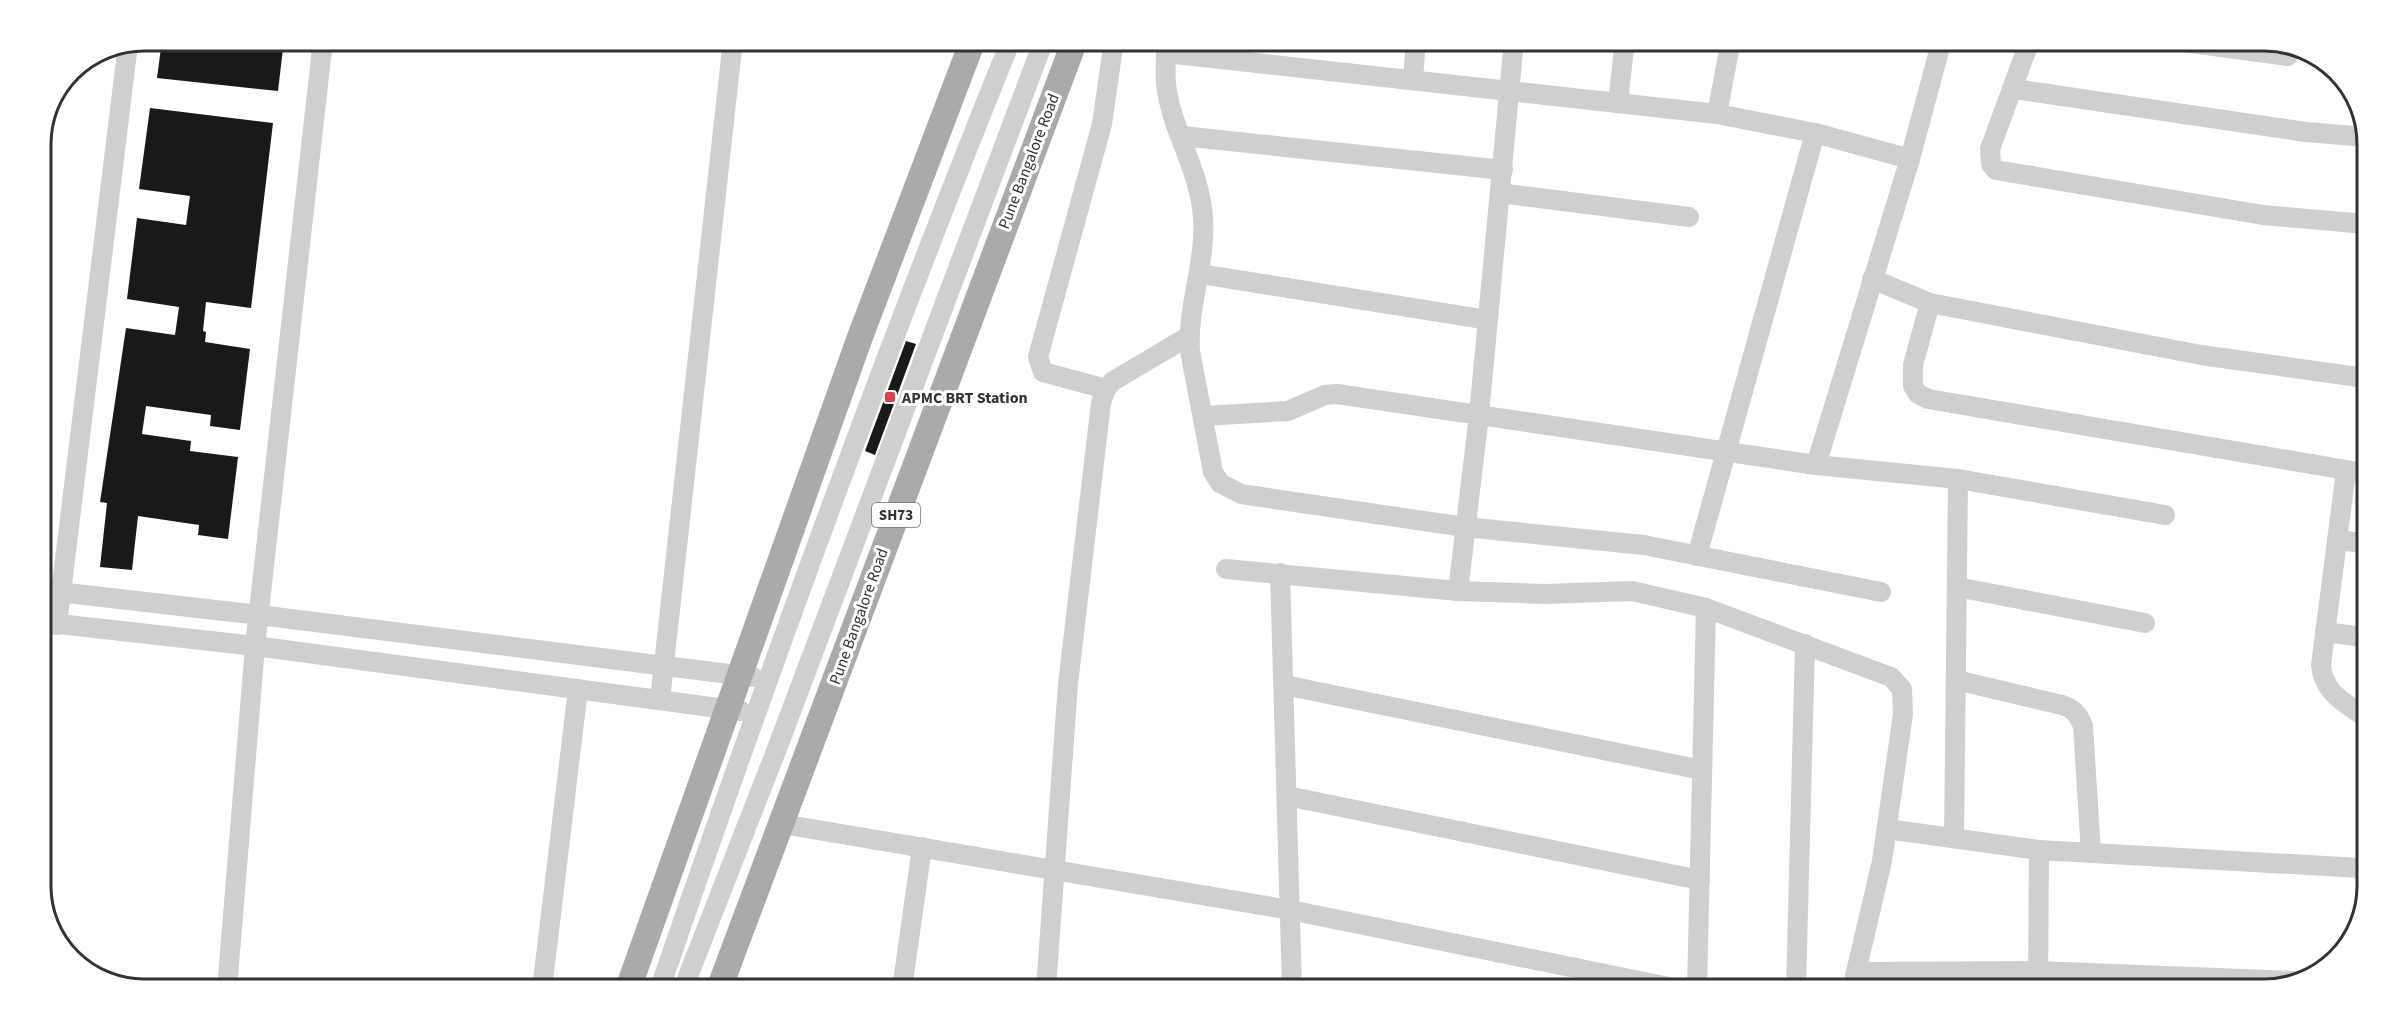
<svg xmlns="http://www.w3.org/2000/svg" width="2408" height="1030" font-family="'Source Sans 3',sans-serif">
<rect width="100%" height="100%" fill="#fff"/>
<g fill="#191919">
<path d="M 162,40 L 284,40 L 278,91 L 157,78 Z"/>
<path d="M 150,108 L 273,123 L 251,308 L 206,302 L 203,331 L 206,332 L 205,342 L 250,349 L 240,430 L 210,426 L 211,415 L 146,406 L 142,434 L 191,441 L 190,451 L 238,457 L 228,539 L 198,535 L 199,525 L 138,516 L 132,570 L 100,567 L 107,503 L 100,502 L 126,328 L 175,335 L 179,307 L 127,299 L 137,218 L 186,225 L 190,196 L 139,189 Z"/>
<path d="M 906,341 L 916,344 L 875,455 L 865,451 Z"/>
</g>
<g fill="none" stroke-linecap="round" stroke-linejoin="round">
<g stroke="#cfcfcf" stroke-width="20">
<path d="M 1167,40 C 1166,57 1164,75 1167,91 C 1174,135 1200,171 1203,218 C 1206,263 1187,307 1190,351 L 1213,472 L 1220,483 L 1241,494 L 1465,527 L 1644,545 L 1881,592"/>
<path d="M 2030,40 L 1990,149 L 1991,164 L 1996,170 L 2263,215 L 2366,224"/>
<path d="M 2169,40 L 2288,56"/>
<path d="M 1166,53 L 1717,114 L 1815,133 L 1910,159"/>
<path d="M 1413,79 L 1416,40"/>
<path d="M 2014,89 L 2306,132 L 2367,137"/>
<path d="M 1618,102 L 1625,40"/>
<path d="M 1717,114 L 1731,40"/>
<path d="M 1182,136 L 1503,170"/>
<path d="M 1500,193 L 1689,217"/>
<path d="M 1200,274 L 1488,320"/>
<path d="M 1872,279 L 1930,303 L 2201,355 L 2365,378"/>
<path d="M 1930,303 L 1913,365 L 1913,386 L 1918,394 L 1928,399 L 2364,473"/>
<path d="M 1106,389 L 1043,372 L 1038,357 L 1102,124 L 1114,40"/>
<path d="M 1203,416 L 1288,411 L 1325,395 L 1337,394 L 1816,465 L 1910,159 L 1942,40"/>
<path d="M 1816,465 L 1958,479 L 2165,515"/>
<path d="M 2346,471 L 2321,665 C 2323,691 2342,701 2362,715"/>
<path d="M 2337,540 L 2363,543"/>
<path d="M 1697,556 L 1815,133"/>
<path d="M 1226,569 L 1458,591 L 1545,594 L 1632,591 L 1706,608 L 1891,677 L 1902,689 L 1903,714 L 1882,861 L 1852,989"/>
<path d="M 1280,573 L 1292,989"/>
<path d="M 1957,587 L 2145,623"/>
<path d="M 41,590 L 259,615 L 753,677"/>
<path d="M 1458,591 L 1479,415 L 1514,40"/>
<path d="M 41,622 L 255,646 L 741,711"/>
<path d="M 57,625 L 128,44"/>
<path d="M 2325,632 L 2363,637"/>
<path d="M 1956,680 L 2062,705 C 2074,709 2078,714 2083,726 L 2091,853"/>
<path d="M 1284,685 L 1702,770"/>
<path d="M 660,700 L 733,40"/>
<path d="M 1287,796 L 1700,880"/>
<path d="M 782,824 L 1290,910 L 1679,989"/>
<path d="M 1887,829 L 2039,850 L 2360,868"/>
<path d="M 1954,838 L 1958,479"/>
<path d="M 1856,972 L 2038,971 L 2294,981"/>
<path d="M 141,989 L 148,989"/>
<path d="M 227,989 L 255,646 L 323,40"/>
<path d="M 542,989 L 578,689"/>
<path d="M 663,989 L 662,982 C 771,665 885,351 1011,40"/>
<path d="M 680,989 L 685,984 L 778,746 L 1044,40"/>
<path d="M 902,989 L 922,847"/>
<path d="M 1046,989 L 1068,684 L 1101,403 L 1106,389 L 1113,381 L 1189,336"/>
<path d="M 1697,989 L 1706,608"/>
<path d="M 1796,989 L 1805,644"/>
<path d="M 2038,989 L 2039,850"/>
</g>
<g stroke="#aaa" stroke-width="26">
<path d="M 628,989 L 860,337 L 973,40"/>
<path d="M 719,989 L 1075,40"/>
</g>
</g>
<rect fill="#e13c49" stroke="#fff" stroke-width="2" x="884" y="391" width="12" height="12" rx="3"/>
<g text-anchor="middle" stroke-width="6" stroke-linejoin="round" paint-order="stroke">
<rect fill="#fff" stroke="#707070" stroke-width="1.5" x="872" y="503" width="48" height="24" rx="4.5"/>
<g font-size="15" font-weight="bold" fill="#323232">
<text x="896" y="520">SH73</text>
</g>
<g font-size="16" fill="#323232" stroke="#fff">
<text transform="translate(1028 161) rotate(-69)" y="6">Pune Bangalore Road</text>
<text transform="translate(858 616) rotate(-70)" y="6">Pune Bangalore Road</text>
</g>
<g font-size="16" font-weight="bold" fill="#323232" stroke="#fff" text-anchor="start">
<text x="902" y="403">APMC BRT Station</text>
</g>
</g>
<path d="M0 0H2408V1030H0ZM144 51H2264A93 93 0 0 1 2357 144V886A93 93 0 0 1 2264 979H144A93 93 0 0 1 51 886V144A93 93 0 0 1 144 51Z" fill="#fff" fill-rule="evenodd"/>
<path fill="none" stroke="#323232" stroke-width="3" d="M144 51H2264A93 93 0 0 1 2357 144V886A93 93 0 0 1 2264 979H144A93 93 0 0 1 51 886V144A93 93 0 0 1 144 51Z"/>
</svg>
